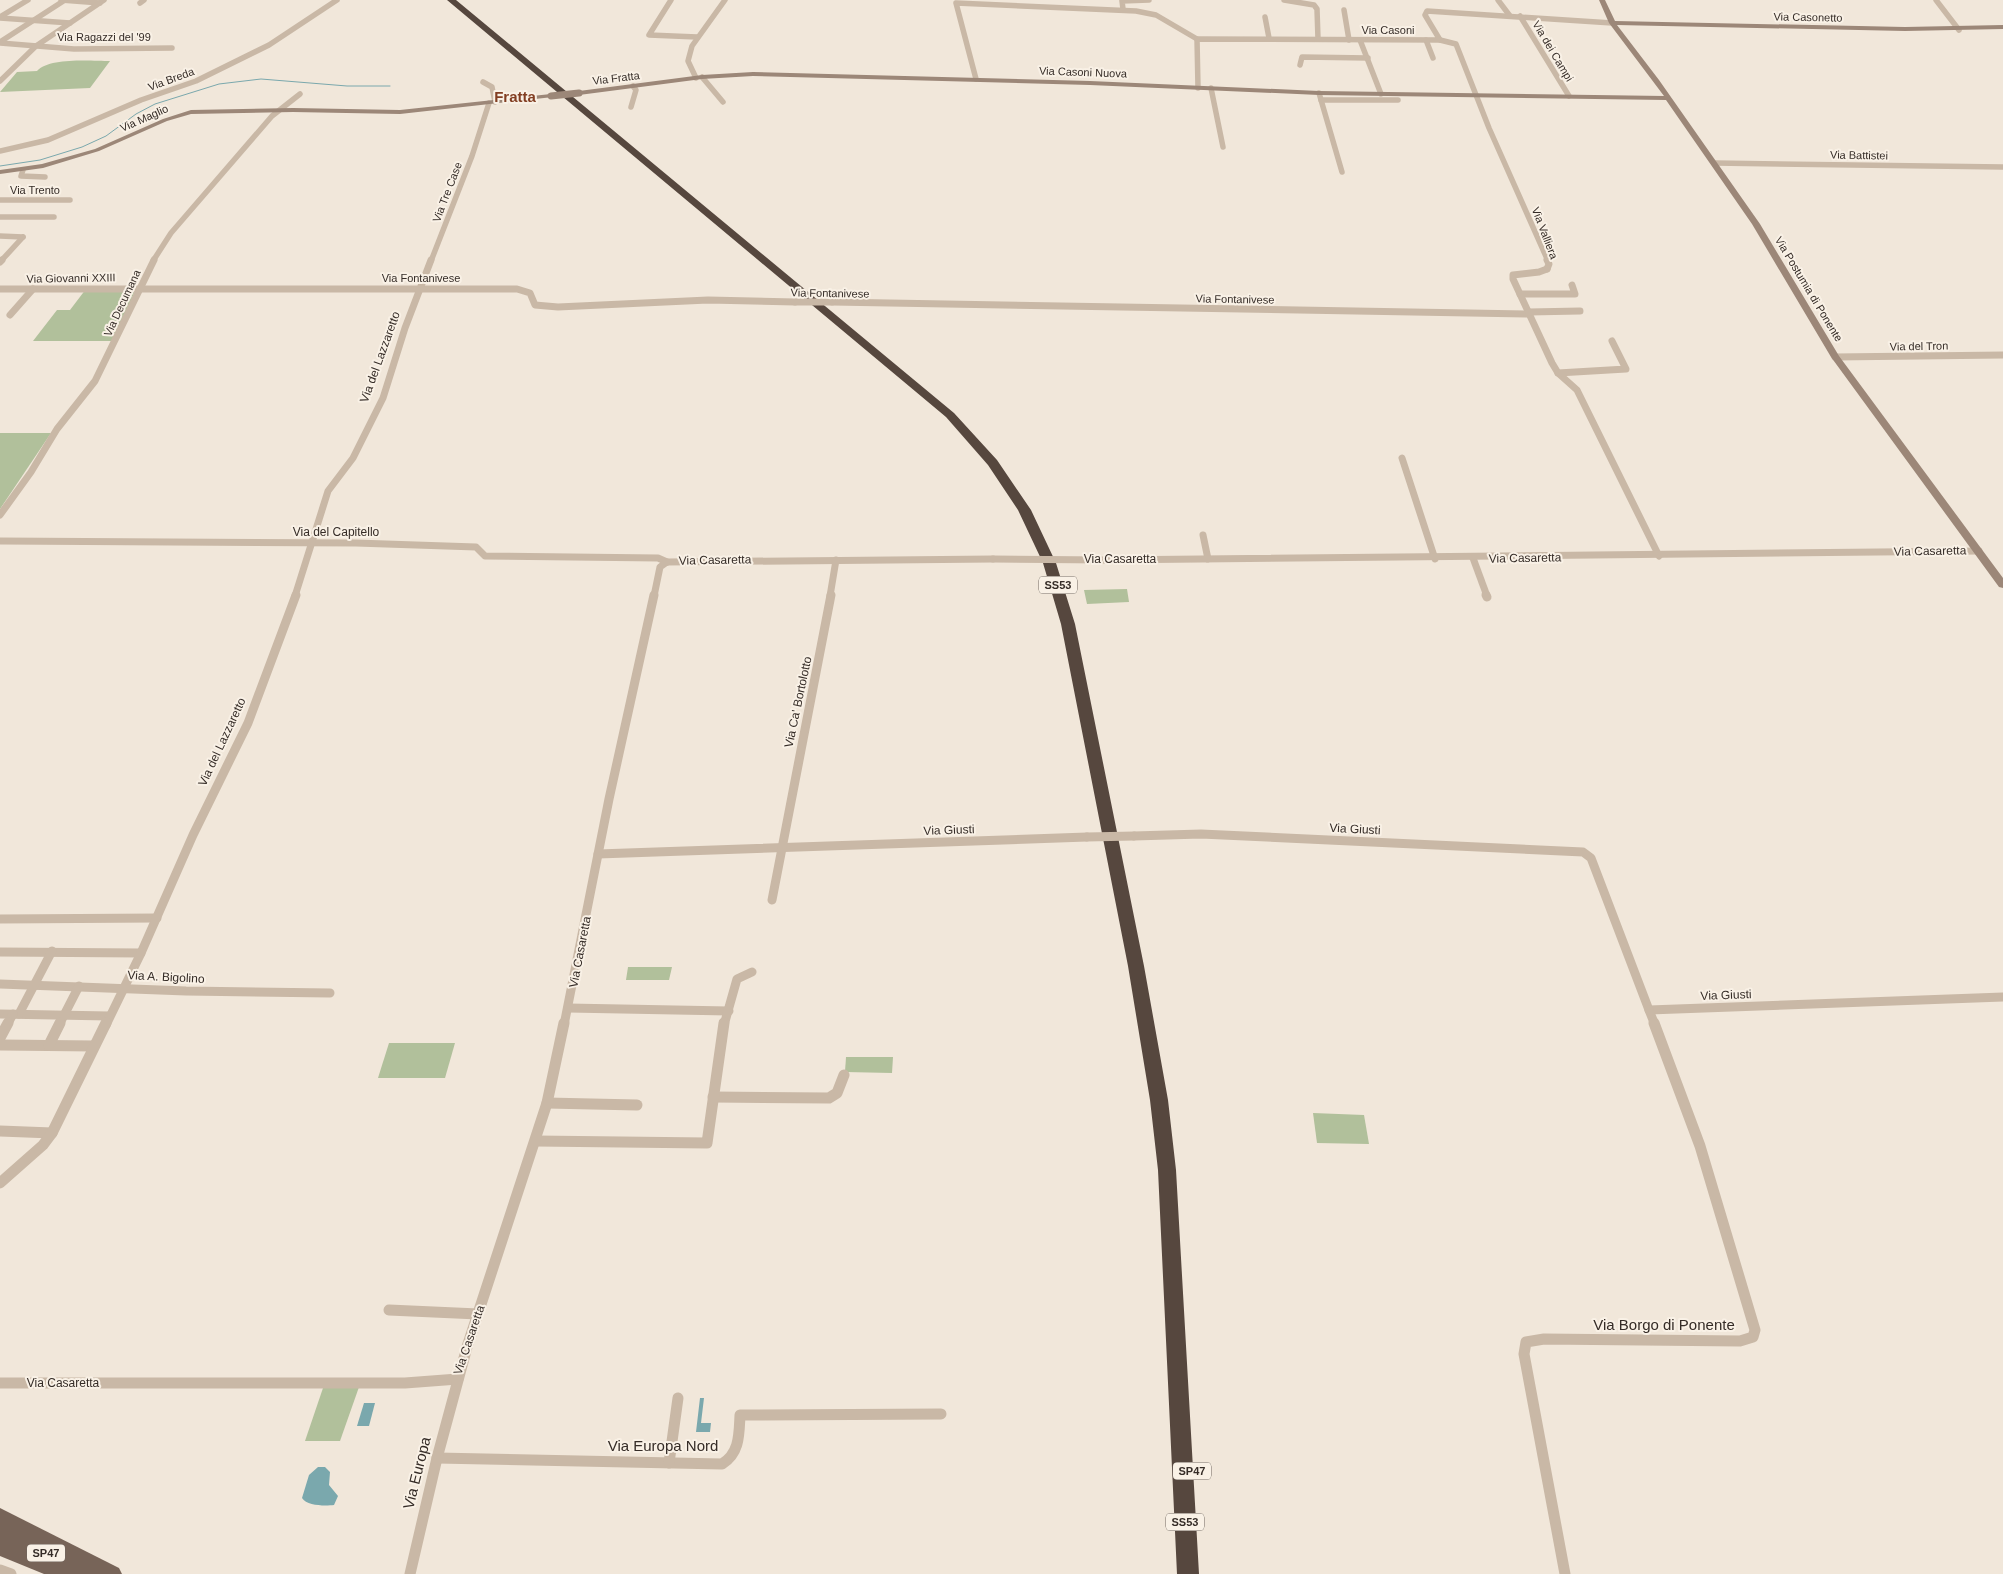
<svg xmlns="http://www.w3.org/2000/svg" width="2003" height="1574" font-family="Helvetica,sans-serif">
<rect width="100%" height="100%" fill="#f1e7da"/>
<g fill="#b1c09b">
<path d="M 110,61 L 90,88 L 0,92 L 17,72 L 37,71 C 49,57 92,61 110,61 Z"/>
<path d="M 86,289 L 135,291 L 114,341 L 33,341 L 57,310 L 70,310 Z"/>
<path d="M 0,433 L 51,433 L 0,509 Z"/>
<path d="M 1127,589 L 1129,602 L 1087,604 L 1084,590 Z"/>
<path d="M 628,967 L 672,967 L 669,980 L 626,980 Z"/>
<path d="M 389,1043 L 455,1043 L 445,1078 L 378,1078 Z"/>
<path d="M 846,1057 L 893,1057 L 892,1073 L 845,1072 Z"/>
<path d="M 1313,1113 L 1364,1115 L 1369,1144 L 1317,1143 Z"/>
<path d="M 359,1387 L 340,1441 L 305,1441 L 323,1388 Z"/>
</g>
<g fill="#7aa8ad">
<path d="M 700,1398 L 704,1398 L 701,1423 L 711,1423 L 710,1432 L 696,1432 Z"/>
<path d="M 364,1403 L 375,1403 L 369,1426 L 357,1426 Z"/>
<path d="M 318,1467 L 325,1467 L 330,1472 L 329,1485 L 338,1496 L 334,1505 C 325,1506 307,1506 302,1498 L 309,1475 Z"/>
</g>
<g fill="none" stroke-linecap="round" stroke-linejoin="round">
<path stroke="#7aa8ad" stroke-width="1" d="M 0,166 L 40,160 L 82,147 L 106,136 L 136,114 L 155,104 L 219,84 L 261,79 L 347,86 L 390,86"/>
<g stroke="#c9b8a6" stroke-width="5.5">
<path d="M 61,0 L 100,3"/>
<path d="M 671,0 L 649,35 L 697,37"/>
<path d="M 1284,0 L 1314,5 L 1317,9 L 1318,39"/>
<path d="M 1498,0 L 1510,16"/>
<path d="M 1936,0 L 1959,30"/>
<path d="M 140,3 L 144,0"/>
<path d="M 1123,9 L 1122,1 L 1149,0"/>
<path d="M 1344,10 L 1349,40"/>
<path d="M 1520,16 L 1569,96"/>
<path d="M 0,17 L 28,0"/>
<path d="M 1265,17 L 1269,38"/>
<path d="M 0,18 L 70,23"/>
<path d="M 1360,40 L 1381,94"/>
<path d="M 1426,40 L 1433,58"/>
<path d="M 1440,40 L 1456,44 L 1489,128 L 1548,261"/>
<path d="M 0,42 L 65,0"/>
<path d="M 0,43 L 74,49 L 172,48"/>
<path d="M 1300,65 L 1302,57 L 1368,58"/>
<path d="M 702,77 L 723,102"/>
<path d="M 696,78 L 688,61 L 692,46 L 725,0"/>
<path d="M 976,79 L 956,3 L 1136,11 L 1156,15 L 1197,39"/>
<path d="M 0,81 L 36,46 L 104,0"/>
<path d="M 483,82 L 492,87 L 495,102"/>
<path d="M 1198,88 L 1197,39 L 1440,40 L 1425,15 L 1427,11 L 1612,23"/>
<path d="M 1211,88 L 1223,147"/>
<path d="M 1319,93 L 1342,172"/>
<path d="M 1321,100 L 1398,100"/>
<path d="M 631,107 L 636,90 L 633,86"/>
<path d="M 0,151 L 48,140 L 141,100 L 196,81 L 269,45 L 337,0"/>
<path d="M 1714,163 L 2003,167"/>
<path d="M 23,170 L 21,176 L 45,177"/>
<path d="M 0,200 L 70,200"/>
<path d="M 0,217 L 54,217"/>
<path d="M 0,236 L 23,237"/>
<path d="M 1,261 L 23,237"/>
<path d="M 153,261 L 171,233 L 272,116 L 300,94"/>
<path d="M 431,261 L 472,156 L 489,103"/>
</g>
<g stroke="#c9b8a6" stroke-width="7">
<path d="M 0,262 L 2,260"/>
<path d="M 1547,269 L 1549,264 L 1547,260"/>
<path d="M 1547,269 L 1539,272 L 1513,275 L 1513,279 L 1552,363 L 1558,373 L 1577,390 L 1659,556"/>
<path d="M 0,289 L 517,289 L 530,293 L 535,305 L 558,307 L 708,300 L 795,302"/>
<path d="M 1520,294 L 1575,294 L 1572,285"/>
<path d="M 832,302 L 1530,314"/>
<path d="M 1529,312 L 1580,311"/>
<path d="M 10,315 L 33,289"/>
<path d="M 1835,357 L 2003,355"/>
<path d="M 1558,373 L 1626,369 L 1612,341"/>
<path d="M 1402,458 L 1435,559"/>
<path d="M 0,515 L 31,472 L 57,429 L 95,381 L 154,260"/>
<path d="M 1203,535 L 1208,559"/>
<path d="M 0,541 L 356,543 L 476,547 L 485,556 L 658,558 L 667,562"/>
<path d="M 1473,558 L 1487,596"/>
<path d="M 1105,560 L 1979,551"/>
<path d="M 295,596 L 328,491 L 353,458 L 383,398 L 405,328 L 431,260"/>
<path d="M 654,596 L 660,567 L 667,562 L 993,559"/>
<path d="M 830,596 L 836,560"/>
</g>
<g stroke="#c9b8a6" stroke-width="9">
<path d="M 1486,595 L 1487,597"/>
<path d="M 1134,836 L 1201,834 L 1583,852 L 1591,858 L 1649,1010 L 2003,997"/>
<path d="M 598,854 L 1087,837"/>
<path d="M 772,900 L 831,595"/>
<path d="M 0,919 L 157,918"/>
<path d="M 0,952 L 141,953"/>
<path d="M 0,984 L 186,991 L 330,993"/>
<path d="M 568,1008 L 729,1011"/>
<path d="M 1649,1010 L 1655,1025"/>
<path d="M 0,1014 L 109,1016"/>
<path d="M 19,1014 L 52,951"/>
<path d="M 7,1025 L 13,1014"/>
<path d="M 59,1025 L 79,986"/>
<path d="M 106,1025 L 141,953 L 193,835 L 248,723 L 296,595"/>
<path d="M 564,1025 L 609,799 L 654,595"/>
<path d="M 724,1025 L 737,979 L 752,972"/>
</g>
<g stroke="#c9b8a6" stroke-width="11">
<path d="M 0,1038 L 8,1023"/>
<path d="M 0,1045 L 94,1046"/>
<path d="M 49,1045 L 60,1023"/>
<path d="M 713,1097 L 829,1098 L 837,1093 L 844,1075"/>
<path d="M 547,1103 L 637,1105"/>
<path d="M 0,1131 L 52,1133"/>
<path d="M 536,1141 L 707,1143 L 724,1023"/>
<path d="M 0,1183 L 43,1145 L 52,1133 L 106,1023"/>
<path d="M 389,1310 L 478,1314"/>
<path d="M 0,1383 L 405,1383 L 458,1379"/>
<path d="M 437,1458 L 722,1464 C 740,1453 739,1434 740,1415 L 941,1414"/>
<path d="M 669,1463 L 678,1398"/>
<path d="M 0,1570 L 11,1574"/>
<path d="M 410,1574 L 437,1458 L 467,1347 L 547,1103 L 564,1023"/>
<path d="M 1565,1574 L 1524,1354 L 1526,1342 L 1544,1339 L 1740,1341 L 1753,1337 L 1755,1330 L 1700,1146 L 1654,1023"/>
</g>
<g fill="#9c8778" fill-rule="evenodd">
<path d="M 1599,0 L 1605,0 L 1615,21 L 1905,27 L 2003,25 L 2003,29 L 1905,31 L 1617,25 L 1659,80 L 1760,224 L 1839,356 L 2003,578 L 2003,588 L 1999,587 L 1831,357 L 1752,224 L 1666,100 L 1319,95 L 1090,85 L 753,76 L 702,79 L 579,95 L 576,93 L 579,91 L 702,75 L 753,72 L 1090,81 L 1319,91 L 1664,96 L 1609,23 Z"/>
<path d="M 551,94 L 553,95 L 553,97 L 400,114 L 293,112 L 191,114 L 167,121 L 99,151 L 43,168 L 0,174 L 0,170 L 42,164 L 95,149 L 163,119 L 191,110 L 293,108 L 400,110 Z"/>
</g>
<path fill="#776458" fill-rule="evenodd" d="M 0,1508 L 119,1568 L 122,1574 L 44,1574 L 0,1556 Z"/>
<path fill="#56473e" fill-rule="evenodd" d="M 447,0 L 456,0 L 954,413 L 997,460 L 1031,510 L 1056,563 L 1075,624 L 1144,966 L 1168,1100 L 1176,1170 L 1199,1574 L 1177,1574 L 1158,1170 L 1150,1100 L 1128,966 L 1061,624 L 1043,563 L 1018,510 L 988,465 L 946,417 Z"/>
<g stroke="#c9b8a6" stroke-width="7">
<path d="M 795,302 L 832,302"/>
<path d="M 993,559 L 1105,560"/>
</g>
<path stroke="#c9b8a6" stroke-width="9" d="M 1087,837 L 1134,836"/>
<path stroke="#9c8778" stroke-width="7" d="M 551,96 L 579,93"/>
</g>
<g text-anchor="middle" stroke-width="4" stroke-linejoin="round" paint-order="stroke">
<g font-size="11" fill="#352c27" stroke="#f9f1e6">
<text transform="translate(1808 17) rotate(1)" y="4">Via Casonetto</text>
<text x="1388" y="34">Via Casoni</text>
<text x="104" y="41">Via Ragazzi del '99</text>
<text transform="translate(1553 51) rotate(59)" y="4">Via dei Campi</text>
<text transform="translate(1083 72) rotate(2)" y="4">Via Casoni Nuova</text>
<text transform="translate(616 78) rotate(-7)" y="4">Via Fratta</text>
<text transform="translate(171 79) rotate(-20)" y="4">Via Breda</text>
<text transform="translate(144 118) rotate(-24)" y="4">Via Maglio</text>
<text transform="translate(1859 155) rotate(1)" y="4">Via Battistei</text>
<text x="35" y="194">Via Trento</text>
<text transform="translate(447 192) rotate(-69)" y="4">Via Tre Case</text>
<text transform="translate(1545 233) rotate(69)" y="4">Via Valliera</text>
<text transform="translate(71 278) rotate(-1)" y="4">Via Giovanni XXIII</text>
<text x="421" y="282">Via Fontanivese</text>
<text transform="translate(1809 289) rotate(59)" y="4">Via Postumia di Ponente</text>
<text transform="translate(830 293) rotate(1)" y="4">Via Fontanivese</text>
<text transform="translate(1235 299) rotate(1)" y="4">Via Fontanivese</text>
<text transform="translate(122 303) rotate(-65)" y="4">Via Decumana</text>
<text transform="translate(1919 346) rotate(-1)" y="4">Via del Tron</text>
</g>
<g fill="#f9f1e6" stroke="#706760" stroke-width="1">
<rect x="1039" y="576.5" width="38" height="17" rx="4"/>
<rect x="1173" y="1462.5" width="38" height="17" rx="4"/>
<rect x="1166" y="1513.5" width="38" height="17" rx="4"/>
<rect x="27" y="1544.5" width="38" height="17" rx="4"/>
</g>
<g font-size="11" font-weight="bold" fill="#352c27">
<text x="1058" y="589">SS53</text>
<text x="1192" y="1475">SP47</text>
<text x="1185" y="1526">SS53</text>
<text x="46" y="1557">SP47</text>
</g>
<g font-size="12" fill="#352c27" stroke="#f9f1e6">
<text transform="translate(380 357) rotate(-70)" y="4">Via del Lazzaretto</text>
<text x="336" y="536">Via del Capitello</text>
<text transform="translate(1930 551) rotate(-1)" y="4">Via Casaretta</text>
<text transform="translate(1525 558) rotate(-1)" y="4">Via Casaretta</text>
<text x="1120" y="563">Via Casaretta</text>
<text transform="translate(715 560) rotate(-1)" y="4">Via Casaretta</text>
<text transform="translate(798 702) rotate(-78)" y="4">Via Ca' Bortolotto</text>
<text transform="translate(222 742) rotate(-65)" y="4">Via del Lazzaretto</text>
<text transform="translate(1355 829) rotate(3)" y="4">Via Giusti</text>
<text transform="translate(949 830) rotate(-2)" y="4">Via Giusti</text>
<text transform="translate(580 952) rotate(-79)" y="4">Via Casaretta</text>
<text transform="translate(166 977) rotate(3)" y="4">Via A. Bigolino</text>
<text transform="translate(1726 995) rotate(-2)" y="4">Via Giusti</text>
<text transform="translate(469 1340) rotate(-71)" y="4">Via Casaretta</text>
<text x="63" y="1387">Via Casaretta</text>
</g>
<g font-size="15" font-weight="bold" fill="#823e22" stroke="#f9f1e6">
<text x="515" y="102">Fratta</text>
</g>
<g font-size="15" fill="#352c27" stroke="#f9f1e6">
<text x="1664" y="1330">Via Borgo di Ponente</text>
<text x="663" y="1451">Via Europa Nord</text>
<text transform="translate(417 1473) rotate(-76)" y="5">Via Europa</text>
</g>
</g>
</svg>
